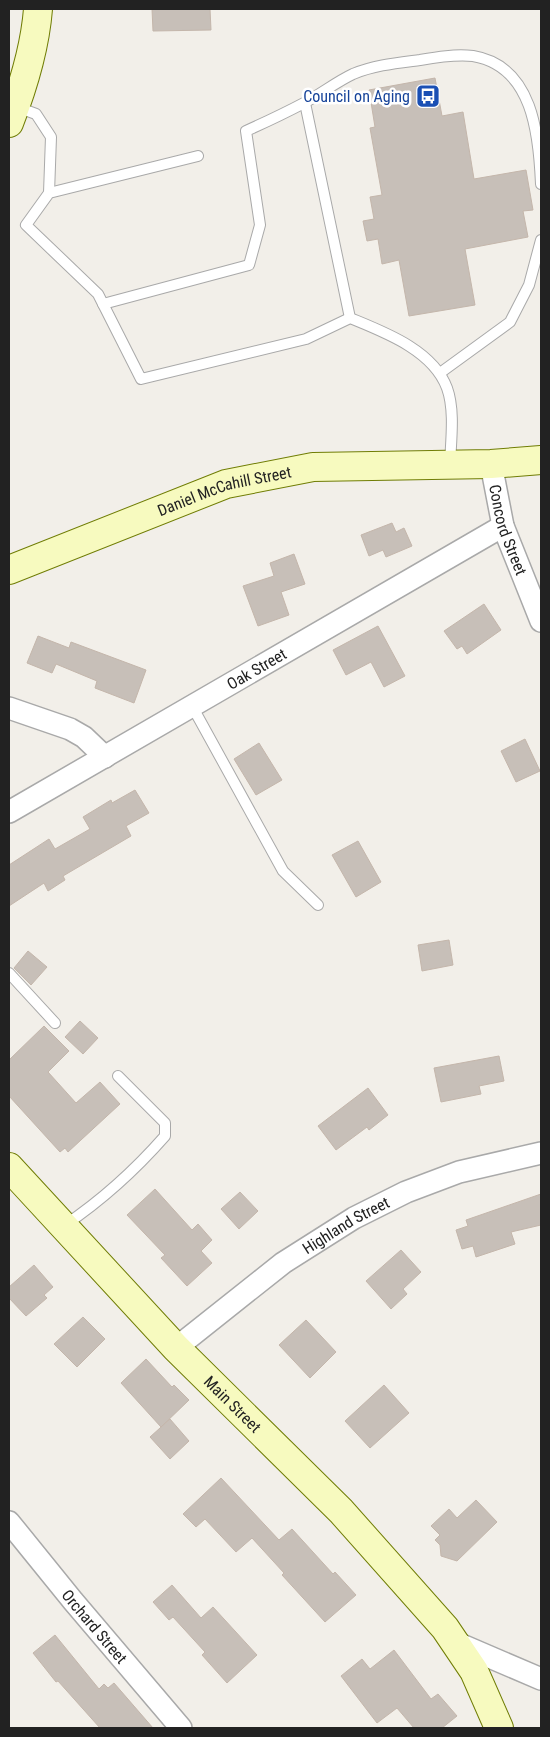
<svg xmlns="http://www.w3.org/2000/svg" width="550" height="1737" font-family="'Roboto Condensed',sans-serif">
<rect width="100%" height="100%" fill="#f2efe9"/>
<g fill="#c7bfb8" stroke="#c4b6ab">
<path d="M 152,9 L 210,9 L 211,30 L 153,31 Z"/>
<path d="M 435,78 L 442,116 L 463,112 L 474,179 L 526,170 L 533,210 L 523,211 L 528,237 L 465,249 L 475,305 L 409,316 L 399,260 L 382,264 L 378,239 L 367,241 L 363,221 L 374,219 L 370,197 L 382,195 L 370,128 L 375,127 L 369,90 Z"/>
<path d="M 392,523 L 396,532 L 404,528 L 412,546 L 386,557 L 383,550 L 369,556 L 361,535 Z"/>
<path d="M 294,554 L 305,584 L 281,592 L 289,615 L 258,626 L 243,586 L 274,576 L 270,563 Z"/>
<path d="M 484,604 L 501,630 L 467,654 L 462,646 L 457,649 L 444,631 Z"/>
<path d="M 378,626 L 405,676 L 384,687 L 371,662 L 346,675 L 333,650 Z"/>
<path d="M 38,636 L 69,648 L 71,642 L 146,670 L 134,703 L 95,688 L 97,681 L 56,664 L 52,673 L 27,663 Z"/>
<path d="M 525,739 L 540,771 L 516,782 L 501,751 Z"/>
<path d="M 259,743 L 282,780 L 256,795 L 234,759 Z"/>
<path d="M 135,790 L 149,813 L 126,826 L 131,836 L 63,876 L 65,880 L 48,891 L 44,883 L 9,906 L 9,865 L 49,839 L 55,849 L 90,829 L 83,817 L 111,800 L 112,803 Z"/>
<path d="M 358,841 L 381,882 L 356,897 L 332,855 Z"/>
<path d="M 449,940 L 453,965 L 422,971 L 418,945 Z"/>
<path d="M 28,951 L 47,967 L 31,985 L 14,968 Z"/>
<path d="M 80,1021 L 98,1038 L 83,1054 L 65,1037 Z"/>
<path d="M 44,1026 L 69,1051 L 48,1072 L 76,1103 L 100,1082 L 120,1104 L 68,1152 L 65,1148 L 60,1152 L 9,1096 L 9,1060 Z"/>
<path d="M 499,1056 L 504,1081 L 479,1086 L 481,1094 L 441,1102 L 434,1068 Z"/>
<path d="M 368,1088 L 388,1115 L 369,1130 L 367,1127 L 336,1150 L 318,1126 Z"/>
<path d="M 155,1189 L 192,1230 L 198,1224 L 212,1240 L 201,1251 L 212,1263 L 187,1286 L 161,1258 L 165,1255 L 127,1215 Z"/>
<path d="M 240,1192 L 258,1211 L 239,1229 L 221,1209 Z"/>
<path d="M 541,1194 L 541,1225 L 511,1232 L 515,1244 L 476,1257 L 473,1246 L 462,1249 L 456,1230 L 468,1226 L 466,1220 Z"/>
<path d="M 401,1250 L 421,1272 L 403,1289 L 407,1294 L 391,1309 L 366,1281 Z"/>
<path d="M 34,1265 L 53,1287 L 44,1295 L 47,1298 L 26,1316 L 9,1298 L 9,1287 Z"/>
<path d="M 83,1317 L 105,1339 L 77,1367 L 54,1344 Z"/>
<path d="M 306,1320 L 336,1352 L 310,1378 L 279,1345 Z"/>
<path d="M 146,1359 L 172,1387 L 174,1385 L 189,1400 L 161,1427 L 121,1383 Z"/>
<path d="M 384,1385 L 409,1413 L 370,1448 L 345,1421 Z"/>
<path d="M 170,1419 L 189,1441 L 170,1459 L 150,1437 Z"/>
<path d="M 221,1478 L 279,1540 L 292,1529 L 333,1574 L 335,1572 L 356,1595 L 325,1622 L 282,1575 L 284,1573 L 252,1538 L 236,1552 L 205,1519 L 196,1527 L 183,1514 Z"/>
<path d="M 476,1500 L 497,1522 L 457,1561 L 441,1556 L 440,1545 L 435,1540 L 440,1535 L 431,1526 L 449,1509 L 457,1518 Z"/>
<path d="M 172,1585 L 201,1618 L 213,1607 L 257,1655 L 227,1683 L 202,1655 L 205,1652 L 173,1617 L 169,1620 L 153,1602 Z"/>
<path d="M 55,1635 L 99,1689 L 104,1684 L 108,1688 L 114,1683 L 153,1728 L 100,1728 L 58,1681 L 56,1682 L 33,1653 Z"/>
<path d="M 394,1650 L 431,1699 L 438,1694 L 457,1716 L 442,1728 L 414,1728 L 397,1708 L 377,1723 L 341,1676 L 362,1659 L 370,1669 Z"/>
</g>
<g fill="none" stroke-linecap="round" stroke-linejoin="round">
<g stroke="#a9a9a9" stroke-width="12">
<g id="service">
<path d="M 305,103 L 350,318"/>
<path d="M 17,107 L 36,114 L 51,137 L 49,193"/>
<path d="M 198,156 L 49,193 L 26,225 L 98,294 L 141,379 L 306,339 L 350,318 C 384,332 433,350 447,388 C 455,410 451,440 450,464"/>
<path d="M 103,304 L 249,265 L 260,225 L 246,131 C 266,122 285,113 304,103 C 321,94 336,82 353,74 C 375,65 397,63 420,60 C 437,57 455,54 473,56 C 533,66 539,135 541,184"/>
<path d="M 440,373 L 510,322 L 529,285 L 541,240"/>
<path d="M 192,706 L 283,871 L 318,905"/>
<path d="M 9,973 L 55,1023"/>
<path d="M 65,1225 C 102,1200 136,1169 165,1136 L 165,1123 L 118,1076"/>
</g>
</g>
<g stroke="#a9a9a9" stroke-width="24">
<g id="minor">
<path id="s1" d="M 491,464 L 503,526 L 541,621"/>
<path d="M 9,708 L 70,729 L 84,737 L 105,757"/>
<path id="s2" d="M 9,812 L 503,526"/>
<path id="s3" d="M 176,1348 L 283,1263 L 354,1218 L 406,1192 L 459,1172 L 541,1153"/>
<path id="s4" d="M 9,1522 L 73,1601 L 181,1728"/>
<path d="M 457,1643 L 541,1679"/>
</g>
</g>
<g stroke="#707d05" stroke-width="30">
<g id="secondary">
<path d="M 9,123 C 23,87 35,47 38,9"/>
<path id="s5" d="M 9,570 L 226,484 L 313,467 L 491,464 L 541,460"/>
<path id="s6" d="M 9,1167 L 176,1348 L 341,1511 L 445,1628 L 474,1671 L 499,1728"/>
</g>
</g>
<use href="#service" stroke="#fff" stroke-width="10"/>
<use href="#minor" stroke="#fff" stroke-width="21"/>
<use href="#secondary" stroke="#f7fabf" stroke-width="28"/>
</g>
<defs>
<g id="bus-square" transform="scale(1.25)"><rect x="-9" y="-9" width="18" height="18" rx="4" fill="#1a4fb4" stroke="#fff"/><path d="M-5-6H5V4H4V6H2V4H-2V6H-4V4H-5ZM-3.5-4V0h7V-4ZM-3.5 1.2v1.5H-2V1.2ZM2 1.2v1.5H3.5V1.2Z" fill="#fff"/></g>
</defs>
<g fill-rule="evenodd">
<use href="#bus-square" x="428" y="96"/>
</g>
<g text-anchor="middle" stroke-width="5" stroke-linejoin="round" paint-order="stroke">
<g font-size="16" fill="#164399" stroke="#fff" text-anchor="end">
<text x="410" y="102">Council on Aging</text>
</g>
<g font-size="16" fill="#222" stroke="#fff">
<text dy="6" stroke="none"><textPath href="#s5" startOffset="230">Daniel McCahill Street</textPath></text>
<text dy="6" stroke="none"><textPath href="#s1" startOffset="68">Concord Street</textPath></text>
<text dy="6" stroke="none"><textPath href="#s2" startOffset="286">Oak Street</textPath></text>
<text dy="6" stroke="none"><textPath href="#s3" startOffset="210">Highland Street</textPath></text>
<text dy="6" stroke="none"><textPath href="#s6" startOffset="326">Main Street</textPath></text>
<text dy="6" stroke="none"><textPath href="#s4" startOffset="135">Orchard Street</textPath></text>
</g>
</g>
<rect width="550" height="1737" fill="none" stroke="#222222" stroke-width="20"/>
</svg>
